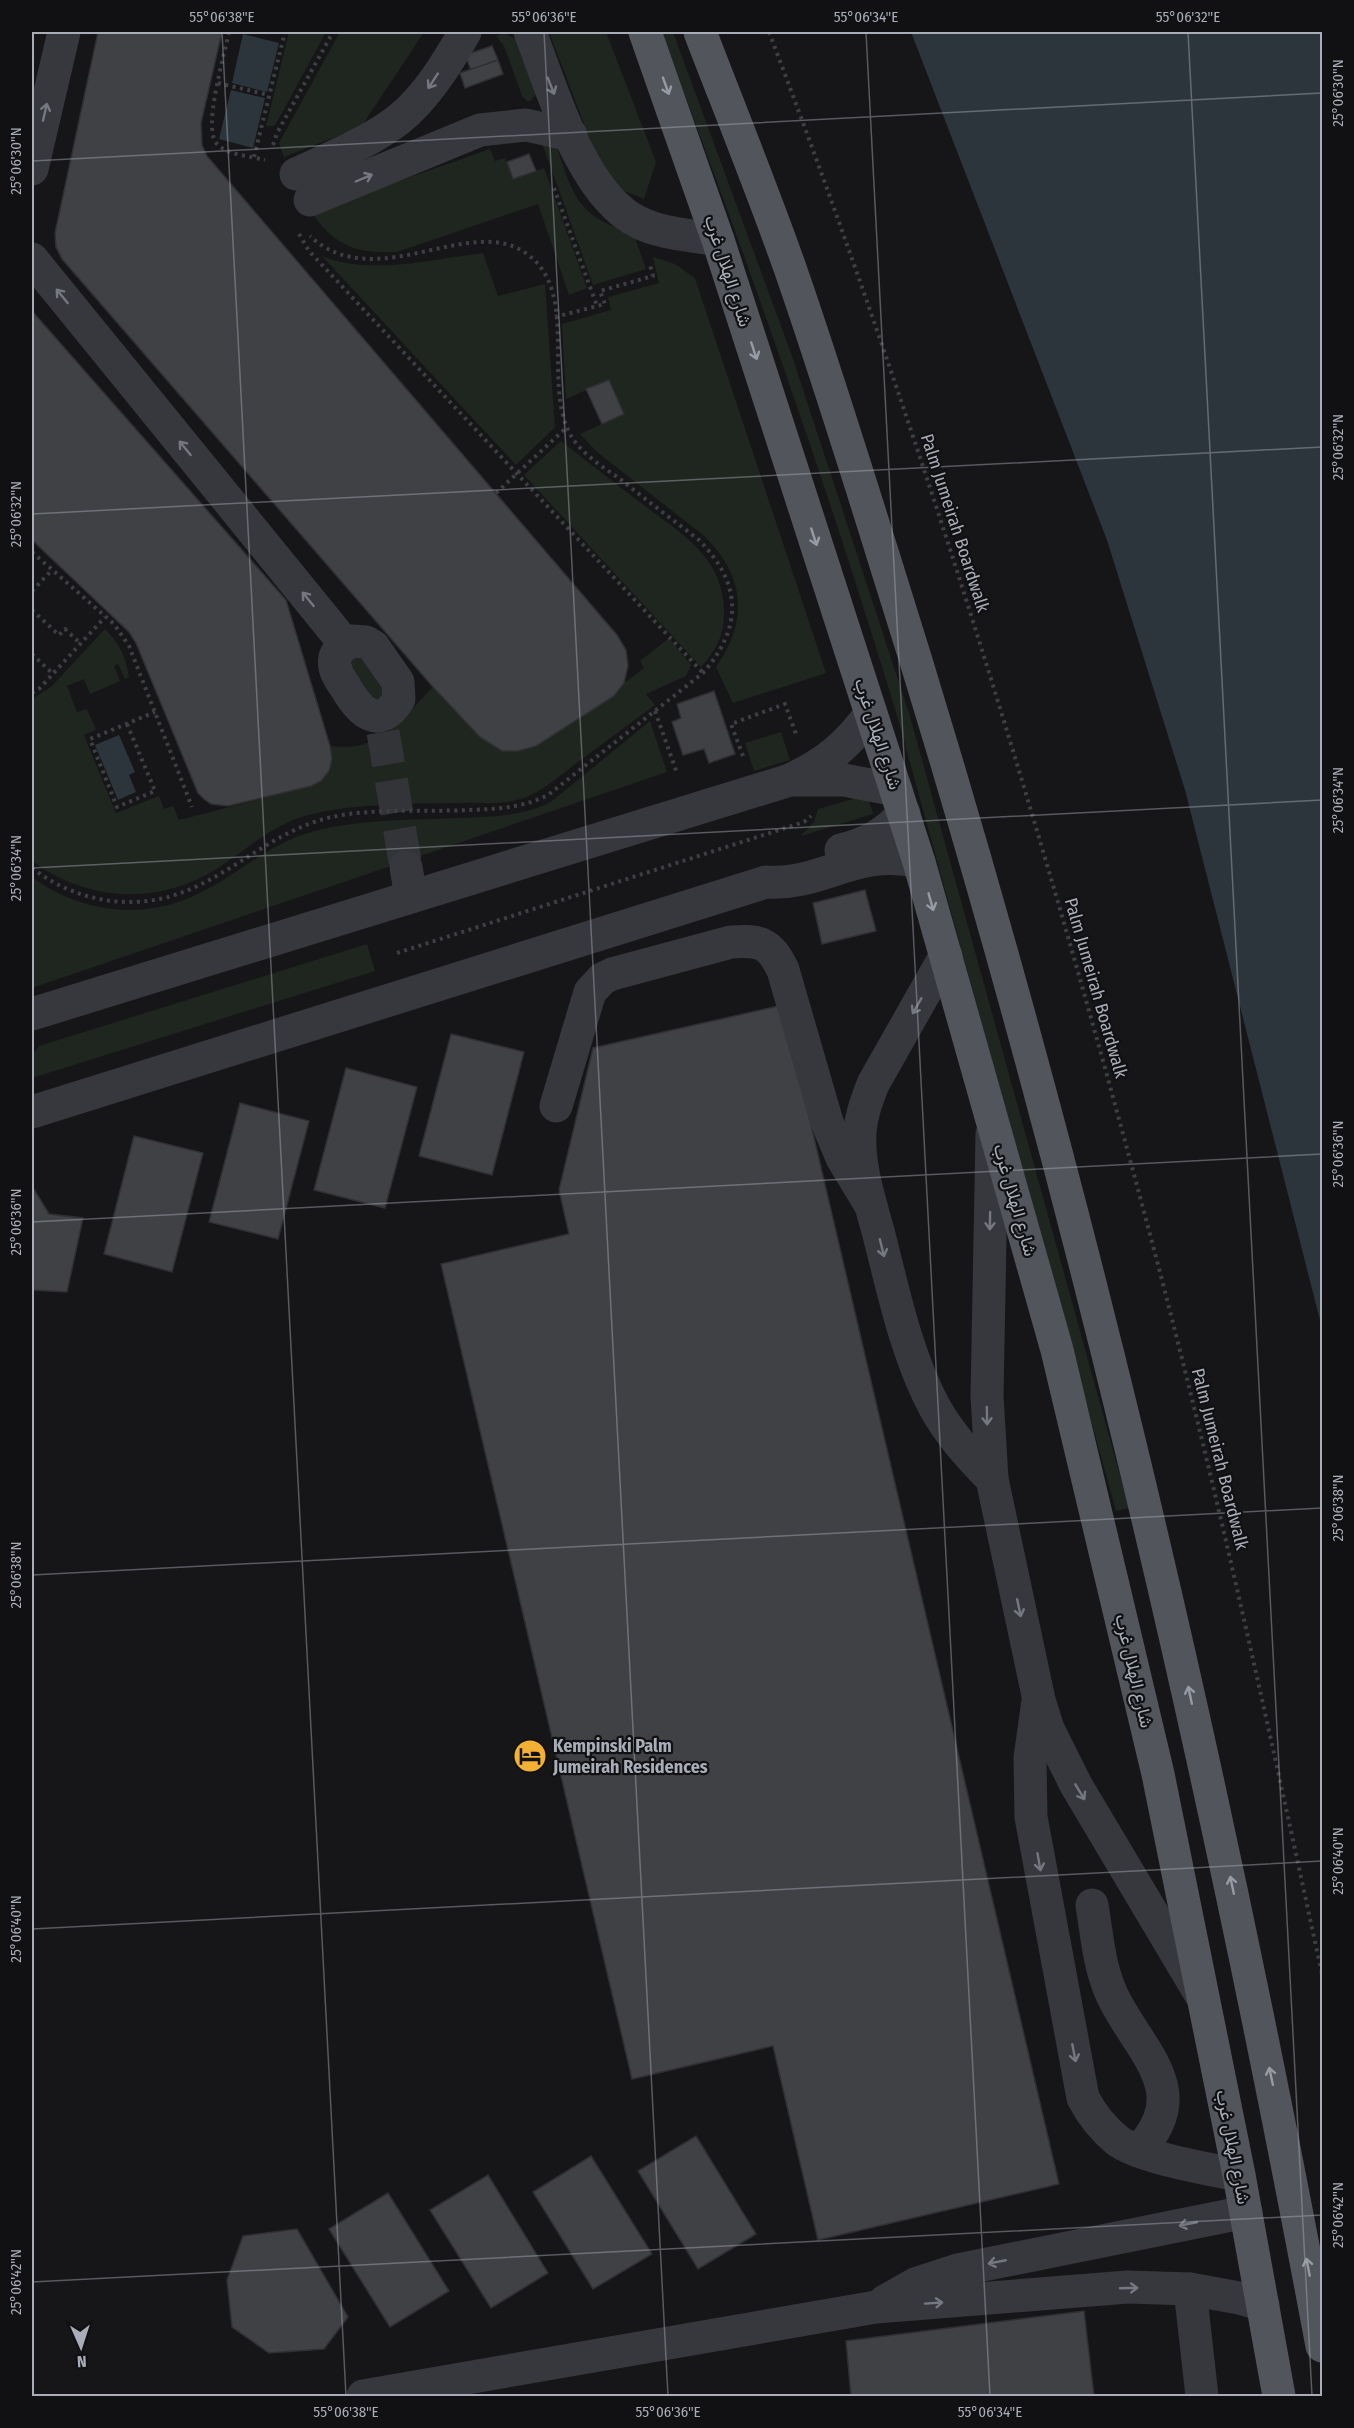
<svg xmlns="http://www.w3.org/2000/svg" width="1354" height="2428" font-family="'Fira Sans Condensed',Vazirmatn,sans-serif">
<rect width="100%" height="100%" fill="#161618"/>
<g fill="#1e261f">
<path d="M 289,32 L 326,32 L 277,122 L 274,126 L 266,126 Z"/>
<path d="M 340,32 L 424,32 L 361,127 L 284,157 L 279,143 Z"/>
<path d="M 549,32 L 606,32 L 656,162 L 644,199 L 622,190 L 599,163 Z"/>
<path d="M 661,32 L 673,32 L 792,356 L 909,713 L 1129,1508 L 1116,1511 L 898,719 C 828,487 747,258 661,32 Z"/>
<path d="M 504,33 L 516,39 L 537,93 L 530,101 L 527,101 L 522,96 L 504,46 L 496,36 Z"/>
<path d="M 554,138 C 571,189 575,219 633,232 L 646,269 L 593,285 L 542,143 Z"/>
<path d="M 490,149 L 495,161 L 505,158 L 513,179 L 544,168 L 587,288 L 569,295 L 538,204 L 397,252 C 356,254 335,246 311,212 Z"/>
<path d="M 483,253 L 498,296 L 545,284 L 555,427 L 516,465 L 322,256 C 370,276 433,259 483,253 Z"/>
<path d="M 653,257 L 675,264 L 695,278 L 826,673 L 733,703 L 716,667 C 749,620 745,575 703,535 L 597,452 L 580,434 L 624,414 L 609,380 L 566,399 L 562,324 L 611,310 L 608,297 L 659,283 Z"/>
<path d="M 561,441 C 587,462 614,482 641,503 C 681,534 725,557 724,614 C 724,636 716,651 701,667 L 524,475 Z"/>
<path d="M 105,629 C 119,643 126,657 129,677 L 125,679 L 118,664 L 114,666 L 120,681 L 90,694 L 84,679 L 67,686 L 77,712 L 87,709 L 96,730 L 84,735 L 116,813 L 159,796 L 164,809 L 173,806 L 179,820 L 311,786 C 329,778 333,765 330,746 C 379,754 402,718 433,687 L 480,737 L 502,751 L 518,751 L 536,746 L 614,696 L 624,683 L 644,668 L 640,661 L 669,638 L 691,665 L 686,676 L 646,694 L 655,705 C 628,725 601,745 574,765 C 558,777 541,793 521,799 C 501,805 478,802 457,803 C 407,804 357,803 308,815 C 274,824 247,849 218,868 C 159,906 88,902 32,861 L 32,699 L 51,687 Z"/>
<path d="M 363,655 L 388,691 L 377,701 L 369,701 L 349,663 L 354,657 Z"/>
<path d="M 650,721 L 667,772 L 32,988 L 32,877 C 63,901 108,914 147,909 C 218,901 252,847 315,831 C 362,819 411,820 460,818 C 492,816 524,817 552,801 Z"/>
<path d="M 781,732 L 790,760 L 754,771 L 745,743 Z"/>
<path d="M 867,795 L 873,814 L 801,836 L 814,822 L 818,809 Z"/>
<path d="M 367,944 L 375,971 L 32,1078 L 32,1056 L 39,1046 Z"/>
</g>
<g fill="#2c353c">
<path d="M 911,32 L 1322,32 L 1322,1328 L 1185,790 L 1107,540 Z"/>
<path d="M 243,34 L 279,43 L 267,92 L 232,83 Z"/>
<path d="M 231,90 L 265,98 L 253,148 L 219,139 Z"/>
<path d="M 119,735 L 135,772 L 129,775 L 136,792 L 118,800 L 95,745 Z"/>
</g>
<g fill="#404145" stroke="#303034" stroke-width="1.5">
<path d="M 98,32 L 222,32 L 201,123 L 202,145 L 207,156 L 617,635 L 626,650 L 628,666 L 624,683 L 614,696 L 536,746 L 518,751 L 502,751 L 480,737 L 433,687 L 62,259 L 56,247 L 55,233 Z"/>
<path d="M 492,46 L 498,60 L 471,70 L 465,55 Z"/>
<path d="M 498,60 L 503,74 L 465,88 L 460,73 Z"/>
<path d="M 529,154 L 536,171 L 513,179 L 507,162 Z"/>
<path d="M 32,311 L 286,600 L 330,746 L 332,759 L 329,771 L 321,781 L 311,786 L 228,806 L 211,804 L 204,799 L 198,793 L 136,643 L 129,632 L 32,540 Z"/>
<path d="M 609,380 L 624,414 L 602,424 L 586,389 Z"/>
<path d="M 714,691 L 735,754 L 709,763 L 704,749 L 683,755 L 672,722 L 681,718 L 677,704 Z"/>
<path d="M 865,890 L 876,931 L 822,944 L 813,903 Z"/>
<path d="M 783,1005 L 1059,2184 L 818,2240 L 773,2046 L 632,2079 L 441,1264 L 569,1234 L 559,1190 L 593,1048 Z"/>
<path d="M 451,1034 L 524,1052 L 492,1175 L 419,1156 Z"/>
<path d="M 346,1068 L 417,1087 L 385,1208 L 314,1190 Z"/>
<path d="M 240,1103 L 309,1121 L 278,1239 L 209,1222 Z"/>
<path d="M 134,1136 L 203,1153 L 172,1272 L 104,1254 Z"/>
<path d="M 32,1186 L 49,1214 L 83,1218 L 67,1292 L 32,1290 Z"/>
<path d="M 696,2136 L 756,2234 L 698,2269 L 638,2171 Z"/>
<path d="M 591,2156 L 652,2254 L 593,2289 L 533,2192 Z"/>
<path d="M 488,2175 L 548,2273 L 491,2308 L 430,2210 Z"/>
<path d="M 388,2193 L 449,2291 L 390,2327 L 329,2229 Z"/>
<path d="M 297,2229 L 348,2317 L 324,2349 L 269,2353 L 232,2327 L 227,2280 L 243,2236 Z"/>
<path d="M 1084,2311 L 1094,2396 L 851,2396 L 846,2341 Z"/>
</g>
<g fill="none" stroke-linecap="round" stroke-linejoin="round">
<path stroke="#333438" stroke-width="33" stroke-dasharray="33 16" stroke-linecap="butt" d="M 383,732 L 406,867"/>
<g stroke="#3d3f44" stroke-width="4" stroke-dasharray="3 4.5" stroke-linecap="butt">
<path d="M 229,32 C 225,53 202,129 217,144 C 227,155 250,156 265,160"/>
<path d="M 769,32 C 919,427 1044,833 1152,1242 C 1216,1484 1269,1729 1322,1974"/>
<path d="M 218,83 L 269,95"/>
<path d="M 273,145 L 277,133 L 333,32"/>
<path d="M 254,157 L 285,32"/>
<path d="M 554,188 L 597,306"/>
<path d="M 299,234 L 309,251 L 703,673"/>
<path d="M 555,317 L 605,304 L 600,291 L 653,276 L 650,265"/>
<path d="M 496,493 L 567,427"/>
<path d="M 32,552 L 114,624 L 129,646 L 192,807"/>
<path d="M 32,591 L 52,570"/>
<path d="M 32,610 L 59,635 L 65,629 L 81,644"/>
<path d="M 32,654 L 53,674"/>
<path d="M 32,693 L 39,689 L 105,617"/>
<path d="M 655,711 L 677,773"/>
<path d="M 127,724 L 155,791 L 117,807 L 90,739 L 155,712"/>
<path d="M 743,756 L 731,724 L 785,704 L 797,737"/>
<path d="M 32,868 C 64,893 106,906 147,901 C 218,893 263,832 332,817 C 372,808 427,812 468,810 C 497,809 522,808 548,795 L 703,673 C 743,627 742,584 699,540 C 673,520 646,500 620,479 C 603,467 580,453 570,434 C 542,381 580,292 527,254 C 471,212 375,297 310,236"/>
<path d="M 397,953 L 804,822 L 811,816"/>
</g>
<g stroke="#37383d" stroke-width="33">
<path d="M 530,32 C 552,88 581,194 638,222 C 661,234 693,235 718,240"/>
<path d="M 32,169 L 64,32"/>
<path d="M 296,174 C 330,158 368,143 398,120 C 426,98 448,62 465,32"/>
<path d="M 310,200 L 480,130 L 526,125 L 571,135"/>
<path d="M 32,259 L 345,644"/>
<path d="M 352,641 L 366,642 L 373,646 L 398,682 L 399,699 C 379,732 359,711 346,688 C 340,679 332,669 335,657 C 338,649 344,645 352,641 Z"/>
<path d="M 795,780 L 844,780 L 896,790"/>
<path d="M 841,850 C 868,843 885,834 904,813"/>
<path d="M 406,867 L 411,897"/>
<path d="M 946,955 L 873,1084 C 867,1100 861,1115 860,1132 C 858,1167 870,1201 879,1235 C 893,1290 907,1357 935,1408 C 950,1435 970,1457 992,1479"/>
<path d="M 32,1014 L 790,780 C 826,763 847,746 871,713"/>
<path d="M 556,1106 L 590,992 L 602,979 L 612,974 L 731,942 C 761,940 770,943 783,970 L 827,1122 L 842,1158 L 871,1206"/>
<path d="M 32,1112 L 766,882 C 823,886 855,847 919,862"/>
<path d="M 992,1134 L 987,1396 L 992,1479 L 1039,1700 L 1048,1729 L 1076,1785 L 1201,1995"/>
<path d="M 1038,1701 L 1030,1758 L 1031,1817 L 1083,2098 C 1092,2115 1103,2129 1118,2141 C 1142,2158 1209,2169 1239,2175"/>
<path d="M 1092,1905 C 1097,1935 1099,1967 1112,1995 C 1139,2052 1196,2091 1138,2151"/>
<path d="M 1190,2289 L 1202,2396"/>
<path d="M 885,2301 L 915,2284 L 958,2270 L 1246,2212"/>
<path d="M 363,2396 L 876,2307 L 1128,2287 L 1190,2289 L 1239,2298 L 1263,2305"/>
</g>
<g stroke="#53555c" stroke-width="33">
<path d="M 645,32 L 718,240 L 919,862 L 1057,1350 L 1158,1774 L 1239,2175 L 1279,2396"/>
<path d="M 700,32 C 730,110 762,189 790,268 C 823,363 853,459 883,555 C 1069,1142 1209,1741 1322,2346"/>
</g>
</g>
<defs><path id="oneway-shaft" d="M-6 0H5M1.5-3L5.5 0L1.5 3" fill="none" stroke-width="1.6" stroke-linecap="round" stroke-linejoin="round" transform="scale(1.5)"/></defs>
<g stroke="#757881">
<use href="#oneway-shaft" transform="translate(433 81) rotate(123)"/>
<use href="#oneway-shaft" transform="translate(551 86) rotate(68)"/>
<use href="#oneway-shaft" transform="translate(45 112) rotate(-77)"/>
<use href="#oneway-shaft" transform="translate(364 178) rotate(-23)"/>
<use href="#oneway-shaft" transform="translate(62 296) rotate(-129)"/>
<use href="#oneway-shaft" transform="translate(185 448) rotate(-129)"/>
<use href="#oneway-shaft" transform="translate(308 599) rotate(-129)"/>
<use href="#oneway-shaft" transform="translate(917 1006) rotate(120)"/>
<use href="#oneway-shaft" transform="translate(990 1221) rotate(91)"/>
<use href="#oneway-shaft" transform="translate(882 1248) rotate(76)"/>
<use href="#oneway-shaft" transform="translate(987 1416) rotate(89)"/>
<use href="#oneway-shaft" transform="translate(1019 1608) rotate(78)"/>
<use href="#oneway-shaft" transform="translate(1080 1792) rotate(59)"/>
<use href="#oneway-shaft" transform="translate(1039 1862) rotate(80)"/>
<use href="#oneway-shaft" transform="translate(1074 2053) rotate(79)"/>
<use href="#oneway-shaft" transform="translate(1188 2224) rotate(169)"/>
<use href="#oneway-shaft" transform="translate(997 2262) rotate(169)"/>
<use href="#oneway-shaft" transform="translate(1129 2288) rotate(-2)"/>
<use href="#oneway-shaft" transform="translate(934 2303) rotate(-4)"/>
</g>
<g stroke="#979ba6">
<use href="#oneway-shaft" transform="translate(666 86) rotate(70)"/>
<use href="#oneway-shaft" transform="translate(754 351) rotate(72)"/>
<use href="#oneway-shaft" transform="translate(814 537) rotate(72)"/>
<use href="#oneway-shaft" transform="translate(931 902) rotate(74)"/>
<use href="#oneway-shaft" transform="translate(1190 1695) rotate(-102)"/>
<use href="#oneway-shaft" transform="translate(1232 1885) rotate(-102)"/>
<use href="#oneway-shaft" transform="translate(1271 2076) rotate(-102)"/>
<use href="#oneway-shaft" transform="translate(1308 2267) rotate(-101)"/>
</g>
<path fill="none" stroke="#a8adb8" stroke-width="1.5" stroke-opacity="0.45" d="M 222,32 L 346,2396M 544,32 L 668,2396M 866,32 L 990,2396M 1188,32 L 1312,2396M 32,161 L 1322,93M 32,514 L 1322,447M 32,868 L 1322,800M 32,1222 L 1322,1154M 32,1575 L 1322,1508M 32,1929 L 1322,1861M 32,2282 L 1322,2215"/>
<defs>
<g id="hotel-disc" transform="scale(1.725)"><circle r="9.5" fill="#f2b134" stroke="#111113"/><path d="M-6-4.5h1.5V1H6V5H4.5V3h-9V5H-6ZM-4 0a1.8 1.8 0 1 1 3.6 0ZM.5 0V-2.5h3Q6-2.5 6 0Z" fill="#111"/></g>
</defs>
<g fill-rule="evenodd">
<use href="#hotel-disc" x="530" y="1756"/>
</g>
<g text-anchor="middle" stroke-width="4.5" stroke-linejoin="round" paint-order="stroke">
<g font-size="18" fill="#a8adb8" stroke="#111113">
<text transform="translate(728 271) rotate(72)" y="6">شارع الهلال غرب</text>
<text transform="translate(955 523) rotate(72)" y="6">Palm Jumeirah Boardwalk</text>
<text transform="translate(878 734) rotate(72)" y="6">شارع الهلال غرب</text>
<text transform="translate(1096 988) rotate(74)" y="6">Palm Jumeirah Boardwalk</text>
<text transform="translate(1015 1200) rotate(74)" y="6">شارع الهلال غرب</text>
<text transform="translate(1220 1459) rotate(76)" y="6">Palm Jumeirah Boardwalk</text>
<text transform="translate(1134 1671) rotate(77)" y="6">شارع الهلال غرب</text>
<text transform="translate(1233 2147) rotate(79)" y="6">شارع الهلال غرب</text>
</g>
<g font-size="18" font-weight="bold" fill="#a8adb8" stroke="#111113" text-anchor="start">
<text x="553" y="1752">Kempinski Palm<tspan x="553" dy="21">Jumeirah Residences</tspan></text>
</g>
</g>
<rect width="1354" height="2428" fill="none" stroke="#111113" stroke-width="66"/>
<g transform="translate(81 2347) rotate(177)" stroke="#111113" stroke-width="4.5" paint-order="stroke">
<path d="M0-4.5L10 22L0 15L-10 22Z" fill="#a8adb8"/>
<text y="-9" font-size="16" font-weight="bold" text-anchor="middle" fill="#a8adb8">N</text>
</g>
<rect x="33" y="33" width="1288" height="2362" fill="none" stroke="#a8adb8" stroke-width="2"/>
<g font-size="15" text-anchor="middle" fill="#a8adb8">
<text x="222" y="22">55°06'38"E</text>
<text x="544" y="22">55°06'36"E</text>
<text x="866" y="22">55°06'34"E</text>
<text x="1188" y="22">55°06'32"E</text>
<text transform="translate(1338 93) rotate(-90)" y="5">25°06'30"N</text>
<text transform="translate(16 161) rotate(-90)" y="5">25°06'30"N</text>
<text transform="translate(1338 447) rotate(-90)" y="5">25°06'32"N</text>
<text transform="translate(16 514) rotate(-90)" y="5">25°06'32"N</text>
<text transform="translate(1338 800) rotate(-90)" y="5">25°06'34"N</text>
<text transform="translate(16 868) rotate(-90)" y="5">25°06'34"N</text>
<text transform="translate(1338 1154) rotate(-90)" y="5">25°06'36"N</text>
<text transform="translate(16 1222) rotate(-90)" y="5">25°06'36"N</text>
<text transform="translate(1338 1508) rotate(-90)" y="5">25°06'38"N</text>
<text transform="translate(16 1575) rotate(-90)" y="5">25°06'38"N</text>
<text transform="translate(1338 1861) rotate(-90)" y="5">25°06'40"N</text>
<text transform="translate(16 1929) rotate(-90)" y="5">25°06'40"N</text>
<text transform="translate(1338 2215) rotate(-90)" y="5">25°06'42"N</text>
<text transform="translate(16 2282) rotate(-90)" y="5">25°06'42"N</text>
<text x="346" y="2417">55°06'38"E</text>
<text x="668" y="2417">55°06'36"E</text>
<text x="990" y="2417">55°06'34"E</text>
</g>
</svg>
